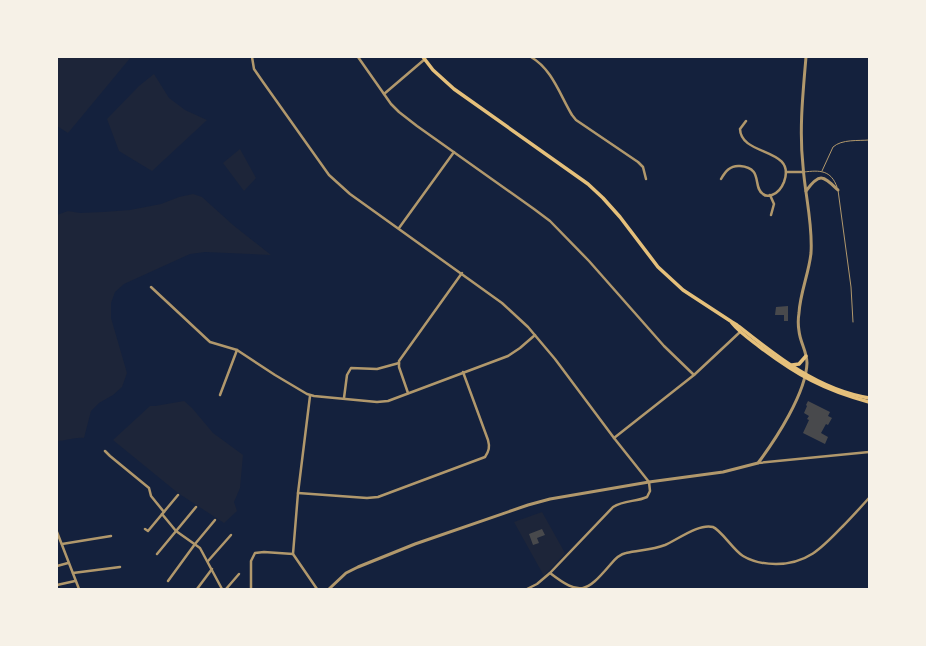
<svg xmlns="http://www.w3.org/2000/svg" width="926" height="646" font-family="'PT Sans',sans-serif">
<rect width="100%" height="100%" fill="#14213d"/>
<g fill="#1d2539">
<path d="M 57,57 L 131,57 L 68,133 L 57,126 Z"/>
<path d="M 154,74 L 169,98 L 185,110 L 207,120 L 152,171 L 119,151 L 107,119 L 139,86 Z"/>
<path d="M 240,149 L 256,178 L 244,191 L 223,163 Z"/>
<path d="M 193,194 L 202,197 L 233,225 L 271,255 L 205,252 L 190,254 L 124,284 L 115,292 L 111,303 L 111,318 L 127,373 L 122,387 L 113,395 L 99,403 L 91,411 L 84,438 C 75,437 66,441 57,441 L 57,215 L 68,211 L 80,213 L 103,212 L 130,210 L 161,204 L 179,197 Z"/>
<path d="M 184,401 L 192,408 L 213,433 L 243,455 L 240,488 L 234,502 L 237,511 L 224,523 L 178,493 L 113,440 L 150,406 L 155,406 Z"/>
<path d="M 542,512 L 565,553 L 544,576 L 514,522 Z"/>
</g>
<g fill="#48494c">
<path d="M 788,306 L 788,321 L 784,321 L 784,315 L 775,315 L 776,307 Z"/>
<path d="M 808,401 L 830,412 L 828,416 L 832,418 L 828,425 L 826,424 L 821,433 L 828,437 L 825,444 L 803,433 L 809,420 L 807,419 L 809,416 L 804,413 L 807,406 L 806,405 Z"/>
<path d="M 542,529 L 545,535 L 537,538 L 539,543 L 533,545 L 529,534 Z"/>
</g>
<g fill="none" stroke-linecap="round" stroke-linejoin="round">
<g stroke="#b1986c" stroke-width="1">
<path d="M 822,171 L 833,147 C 842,139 858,141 869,140"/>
<path d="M 804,172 C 820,170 831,170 837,187"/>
<path d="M 838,190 L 851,287 L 853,322"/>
</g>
<g stroke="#b1986c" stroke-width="2.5">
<path d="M 252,57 L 254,69 L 263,82 L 329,175 L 350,194 L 502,303 L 528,327 L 555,359 L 614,438 L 649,482 L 650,491 L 647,497 C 636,502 624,500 613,507 L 550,573 L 537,584 L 527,589"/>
<path d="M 358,57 L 391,104 L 399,112 L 417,126 L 534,209 L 550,221 L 589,261 L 664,346 L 694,375"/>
<path d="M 531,57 C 552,69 560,95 572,115 L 576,120 L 638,162 L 643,167 L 646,179"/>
<path d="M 384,94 L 425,59 L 425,57"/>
<path d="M 786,172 L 803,172"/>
<path d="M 721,179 C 725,172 730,165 740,166 C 764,168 752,187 763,194 C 765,196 769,196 772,195 C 778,193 782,187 784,182 C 797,147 741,157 740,129 L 746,121"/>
<path d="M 770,195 L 774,204 L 771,215"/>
<path d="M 399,228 L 454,152"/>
<path d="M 151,287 L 210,342 L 237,350 L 275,375 L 307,394 L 314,396 L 377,402 L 388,401 L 508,356 L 520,348 L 535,335"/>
<path d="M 408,393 L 399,367 L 399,361 L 462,273"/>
<path d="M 220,395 L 237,350"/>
<path d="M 310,396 L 298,493 L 293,554 L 317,589"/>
<path d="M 344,398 L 347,375 L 351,368 L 377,369 L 399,363"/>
<path d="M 614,438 L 694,375 L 740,332"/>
<path d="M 105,451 L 110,456 L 149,488 L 151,496 L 164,512"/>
<path d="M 758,463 L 869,452"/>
<path d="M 298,493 L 367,498 L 378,497 L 485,457 C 489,451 490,447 488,440 L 463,372"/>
<path d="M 162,514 L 176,531 L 200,548 L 222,589"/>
<path d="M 145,529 L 148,531 L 178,495"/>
<path d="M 57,532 L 79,589"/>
<path d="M 62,544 L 111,536"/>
<path d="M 157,554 L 196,507"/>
<path d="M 208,561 L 231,535"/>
<path d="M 57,566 L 68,563"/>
<path d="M 73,573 L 120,567"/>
<path d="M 550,573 C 580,596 586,593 610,565 C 614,560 620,554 626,553 C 639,550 652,550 665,545 C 677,540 699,523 713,527 C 721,530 734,551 743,556 C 753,562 765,564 776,564 C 807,564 822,548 842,527 C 851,518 860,508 869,498"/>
<path d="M 168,581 L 195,544 L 215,520"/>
<path d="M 57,585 L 75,581"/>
<path d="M 197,589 L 212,569"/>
<path d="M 226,589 L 239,574"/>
<path d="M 251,589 L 251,561 L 255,553 L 264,552 L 293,554"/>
</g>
<g stroke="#b1986c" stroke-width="3">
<path d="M 806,191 C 820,172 823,176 838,190"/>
<path d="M 329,589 L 346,573 L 358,567 L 415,544 L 528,505 L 550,499 L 649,482 L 723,472 L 758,463 C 776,439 806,393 807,363 C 807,352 800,342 799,331 C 798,325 798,319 799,313 C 800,293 809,273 811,253 C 813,224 805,195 803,166 C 799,130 803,93 806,57"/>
</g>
<g stroke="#e5c07b" stroke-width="3.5">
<path d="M 423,57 L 433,70 L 454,89 L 588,184 L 603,198 L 620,217 L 658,267 L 683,290 L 732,322 L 737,325 C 776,356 818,390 869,398"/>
<path d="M 732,323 C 740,333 751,340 760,347 C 797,375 824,390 869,402"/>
<path d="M 792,365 L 799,364 L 806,356"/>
</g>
</g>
<rect width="926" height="646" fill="none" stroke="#f6f1e7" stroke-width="116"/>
</svg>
